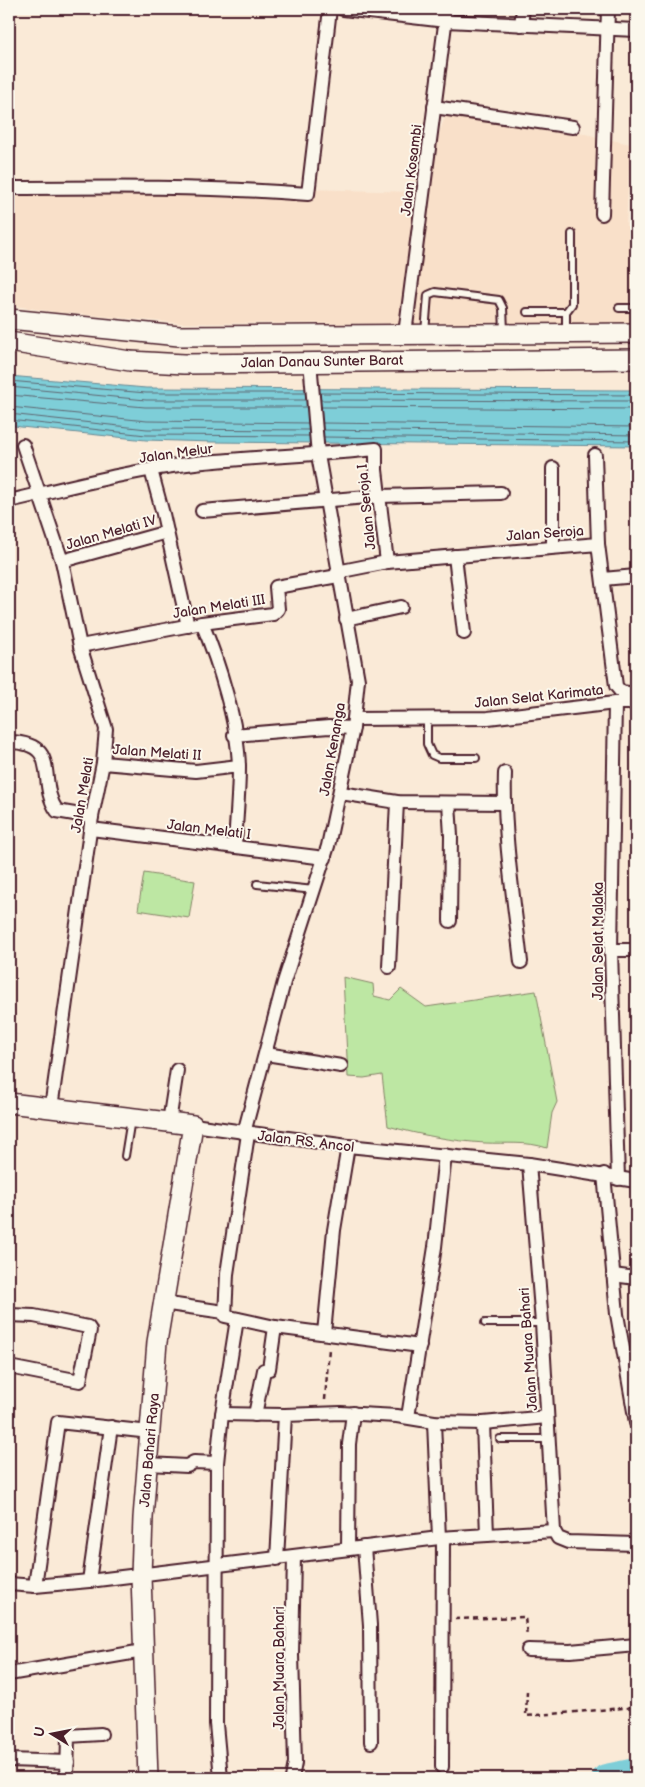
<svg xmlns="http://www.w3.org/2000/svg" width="645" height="1787" font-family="'Balsamiq Sans',sans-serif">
<rect width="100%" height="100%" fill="#faead7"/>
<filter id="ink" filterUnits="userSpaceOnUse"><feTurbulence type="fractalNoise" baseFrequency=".02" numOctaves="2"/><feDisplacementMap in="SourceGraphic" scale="10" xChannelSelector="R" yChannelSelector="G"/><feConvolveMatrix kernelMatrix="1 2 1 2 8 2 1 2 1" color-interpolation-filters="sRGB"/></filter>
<g filter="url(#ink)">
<path fill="#f9e0c9" d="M 450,104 L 630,144 L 626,226 L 636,226 L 636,324 L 179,323 L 55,312 L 9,305 L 9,181 L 417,192 Z"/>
<g fill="#bde7a3" stroke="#848367">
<path d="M 144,873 L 195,881 L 189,918 L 138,910 Z"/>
<path d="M 343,977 L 373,984 L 374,996 L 390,1000 L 401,989 L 426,1007 L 536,991 L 557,1102 L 552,1113 L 547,1148 C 527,1141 505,1144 485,1143 C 452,1141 420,1135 388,1126 L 382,1075 L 364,1078 L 348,1077 Z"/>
</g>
<path fill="#7eced8" stroke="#698893" d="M 9,376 L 146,388 L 636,390 L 636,446 L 212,442 L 146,440 L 21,427 L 9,425 Z"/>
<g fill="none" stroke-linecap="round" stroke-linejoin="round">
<g stroke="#5f6570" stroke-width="1">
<path d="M 9,381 L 146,393 L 305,393"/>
<path d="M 9,387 L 146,400 L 306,400"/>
<path d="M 320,393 L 636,395"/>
<path d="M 9,395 L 145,407 L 306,407"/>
<path d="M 321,400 L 636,401"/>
<path d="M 9,407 L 147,421 L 308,423"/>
<path d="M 321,407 L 636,409"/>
<path d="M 9,414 L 147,429 L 308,430"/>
<path d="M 9,420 L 146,435 L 309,436"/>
<path d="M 323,423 L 636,427"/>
<path d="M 323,430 L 636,435"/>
<path d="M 324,437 L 636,441"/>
</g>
<path stroke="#7eced8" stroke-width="28" d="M 606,1778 L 636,1772"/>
<g stroke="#4a1f2b" stroke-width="10">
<g id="lane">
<path d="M 619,308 L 636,308"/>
<path d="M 527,312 L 566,312"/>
<path d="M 566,331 L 566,312 L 572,304 L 572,234"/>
<path d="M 425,333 L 428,295 L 435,292 L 499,300 L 503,308 L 504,331"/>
<path d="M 427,718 L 427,744 L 432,755 L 439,758 L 476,758"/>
<path d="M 257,884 L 314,890"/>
<path d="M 125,1156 L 131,1119"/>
<path d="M 485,1323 L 542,1323"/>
<path d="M 500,1439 L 549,1439"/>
</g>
</g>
<g stroke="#4a1f2b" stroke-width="16">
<g id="street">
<path d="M 343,9 L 446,21 L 636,30"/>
<path d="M 521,25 L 523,9"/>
<path d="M 434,107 L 573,127"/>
<path d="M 9,188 C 109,187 208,186 308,194 L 330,9"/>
<path d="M 602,214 L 608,9"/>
<path d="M 405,334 L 447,9"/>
<path d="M 23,445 L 62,561 L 80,646 L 106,729 L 103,763 L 92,817 L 51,1108"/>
<path d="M 595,455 L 598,544"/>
<path d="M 553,468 L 553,546"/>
<path d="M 151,470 L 163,514 L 188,626"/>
<path d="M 9,501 C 70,487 132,470 195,463 C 255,457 316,455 376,449 L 376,470 L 387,562"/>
<path d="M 202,511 L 379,496 L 501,493"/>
<path d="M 455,556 L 464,633"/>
<path d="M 62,561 L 167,532"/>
<path d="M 337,572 L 387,562 L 598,544 L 616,686 L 621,692 L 636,694"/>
<path d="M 603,579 L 636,576"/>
<path d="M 346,619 L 401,607"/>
<path d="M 202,623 C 219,663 238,724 239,767 C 239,794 236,821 235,847"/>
<path d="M 80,646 L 202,623 L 273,614 L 278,609 L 276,587 L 338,576"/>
<path d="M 615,703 L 611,950 L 618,1179"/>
<path d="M 354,719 L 488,718 L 615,703 L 636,703"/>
<path d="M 234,735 L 329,727 L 353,728"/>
<path d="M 9,742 C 63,743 36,781 57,811 L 92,817"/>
<path d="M 103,763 L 196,771 L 239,766"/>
<path d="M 505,773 C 503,836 514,899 521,962"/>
<path d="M 341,793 L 397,802 L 504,803"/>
<path d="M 449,803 L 451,836 L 450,921"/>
<path d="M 91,829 L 325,858"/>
<path d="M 611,950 L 636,950"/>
<path d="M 389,967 L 397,802"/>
<path d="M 266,1054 L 341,1066"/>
<path d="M 169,1122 L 177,1070"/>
<path d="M 193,1125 L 348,1146 L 529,1164 L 636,1181"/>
<path d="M 244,1133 L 284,982 L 328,846 L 353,728 L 358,680 L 318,455 L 310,361"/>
<path d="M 248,1134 L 227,1274 L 225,1316 L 275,1327 L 420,1346"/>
<path d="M 529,1164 L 542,1323 L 554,1531 L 558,1538 L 568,1542 L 636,1544"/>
<path d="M 604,1174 L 617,1314 L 636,1423"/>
<path d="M 613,1275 L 636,1278"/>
<path d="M 162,1303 L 224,1312"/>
<path d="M 9,1315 L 34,1316 L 88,1327 L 90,1330 L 80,1381 L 9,1367"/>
<path d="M 324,1333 L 334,1230 L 348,1146"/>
<path d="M 222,1414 L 285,1415 L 341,1413 L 397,1416 L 434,1422 L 483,1423 L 547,1417"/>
<path d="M 255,1415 L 264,1370 L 269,1369 L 275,1327"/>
<path d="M 408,1417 L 435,1247 L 445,1155"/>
<path d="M 434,1422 L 439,1538"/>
<path d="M 483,1423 L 487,1535"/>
<path d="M 148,1464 L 187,1466 L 194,1462 L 217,1463"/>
<path d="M 364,1547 L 370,1625 L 371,1742"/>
<path d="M 348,1549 L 349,1444 L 353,1413"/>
<path d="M 277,1559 L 285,1415"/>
<path d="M 89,1581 L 111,1427"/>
<path d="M 9,1584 L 35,1586 L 89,1581 L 439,1538 L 554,1531"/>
<path d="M 35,1586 L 58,1422 L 150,1432"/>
<path d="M 528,1650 L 570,1651 L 636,1645"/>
<path d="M 9,1674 L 143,1651"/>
<path d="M 9,1760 L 68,1762"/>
<path d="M 442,1767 L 443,1538"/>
<path d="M 67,1778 L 68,1736 L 101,1734"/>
<path d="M 221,1778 L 216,1724 L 217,1463 L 222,1414 L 237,1319"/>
<path d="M 292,1778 L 295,1763 L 292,1655 L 294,1557"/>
</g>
</g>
<g stroke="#4a1f2b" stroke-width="22">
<g id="secondary">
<path d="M 9,319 L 179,336 L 636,333"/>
<path d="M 9,342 L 130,361 L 184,364 L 636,359"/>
<path d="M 9,1103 L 193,1125 L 157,1342 L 143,1518 L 141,1576 L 148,1778"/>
</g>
</g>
<g stroke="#4a1f2b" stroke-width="2.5" stroke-dasharray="5 4" stroke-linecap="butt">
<path d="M 325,1400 L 329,1348"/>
<path d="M 455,1619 L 525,1617 L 527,1636"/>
<path d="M 527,1691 L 526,1716 L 636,1707"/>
</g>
<use href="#lane" stroke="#fbf7ec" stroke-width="6"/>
<use href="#street" stroke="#fbf7ec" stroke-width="12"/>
<use href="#secondary" stroke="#fbf7ec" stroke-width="19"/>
</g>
</g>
<g text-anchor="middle" stroke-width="4" stroke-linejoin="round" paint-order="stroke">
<g font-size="14" fill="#4a1f2b" stroke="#fbf7ec">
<text transform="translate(411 170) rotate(-83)" y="5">Jalan Kosambi</text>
<text transform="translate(322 361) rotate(-1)" y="5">Jalan Danau Sunter Barat</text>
<text transform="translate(176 453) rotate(-8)" y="5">Jalan Melur</text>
<text transform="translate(366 507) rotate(-96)" y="5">Jalan Seroja I</text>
<text transform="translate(111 532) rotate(-16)" y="5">Jalan Melati IV</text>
<text transform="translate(545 533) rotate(-4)" y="5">Jalan Seroja</text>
<text transform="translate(219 606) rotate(-9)" y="5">Jalan Melati III</text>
<text transform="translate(539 696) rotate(-6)" y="5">Jalan Selat Karimata</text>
<text transform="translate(332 749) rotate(-80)" y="5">Jalan Kenanga</text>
<text transform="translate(157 752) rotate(4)" y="5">Jalan Melati II</text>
<text transform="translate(82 795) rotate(-80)" y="5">Jalan Melati</text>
<text transform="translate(209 829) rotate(7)" y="5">Jalan Melati I</text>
<text transform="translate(598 941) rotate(-90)" y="5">Jalan Selat Malaka</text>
<text transform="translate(306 1141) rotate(7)" y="5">Jalan RS. Ancol</text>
<text transform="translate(528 1349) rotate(-94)" y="5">Jalan Muara Bahari</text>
<text transform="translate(149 1450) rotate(-85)" y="5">Jalan Bahari Raya</text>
<text transform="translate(279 1668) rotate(-90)" y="5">Jalan Muara Bahari</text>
</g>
</g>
<rect width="645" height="1787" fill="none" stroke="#fbf7ec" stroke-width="30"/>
<rect x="15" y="15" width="615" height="1757" fill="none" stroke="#4a1f2b" stroke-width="2" filter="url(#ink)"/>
<g transform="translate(52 1734) rotate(280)" stroke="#fbf7ec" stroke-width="4" paint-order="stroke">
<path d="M0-4L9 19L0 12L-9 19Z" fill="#4a1f2b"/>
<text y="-8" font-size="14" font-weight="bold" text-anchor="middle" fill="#4a1f2b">U</text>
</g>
</svg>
